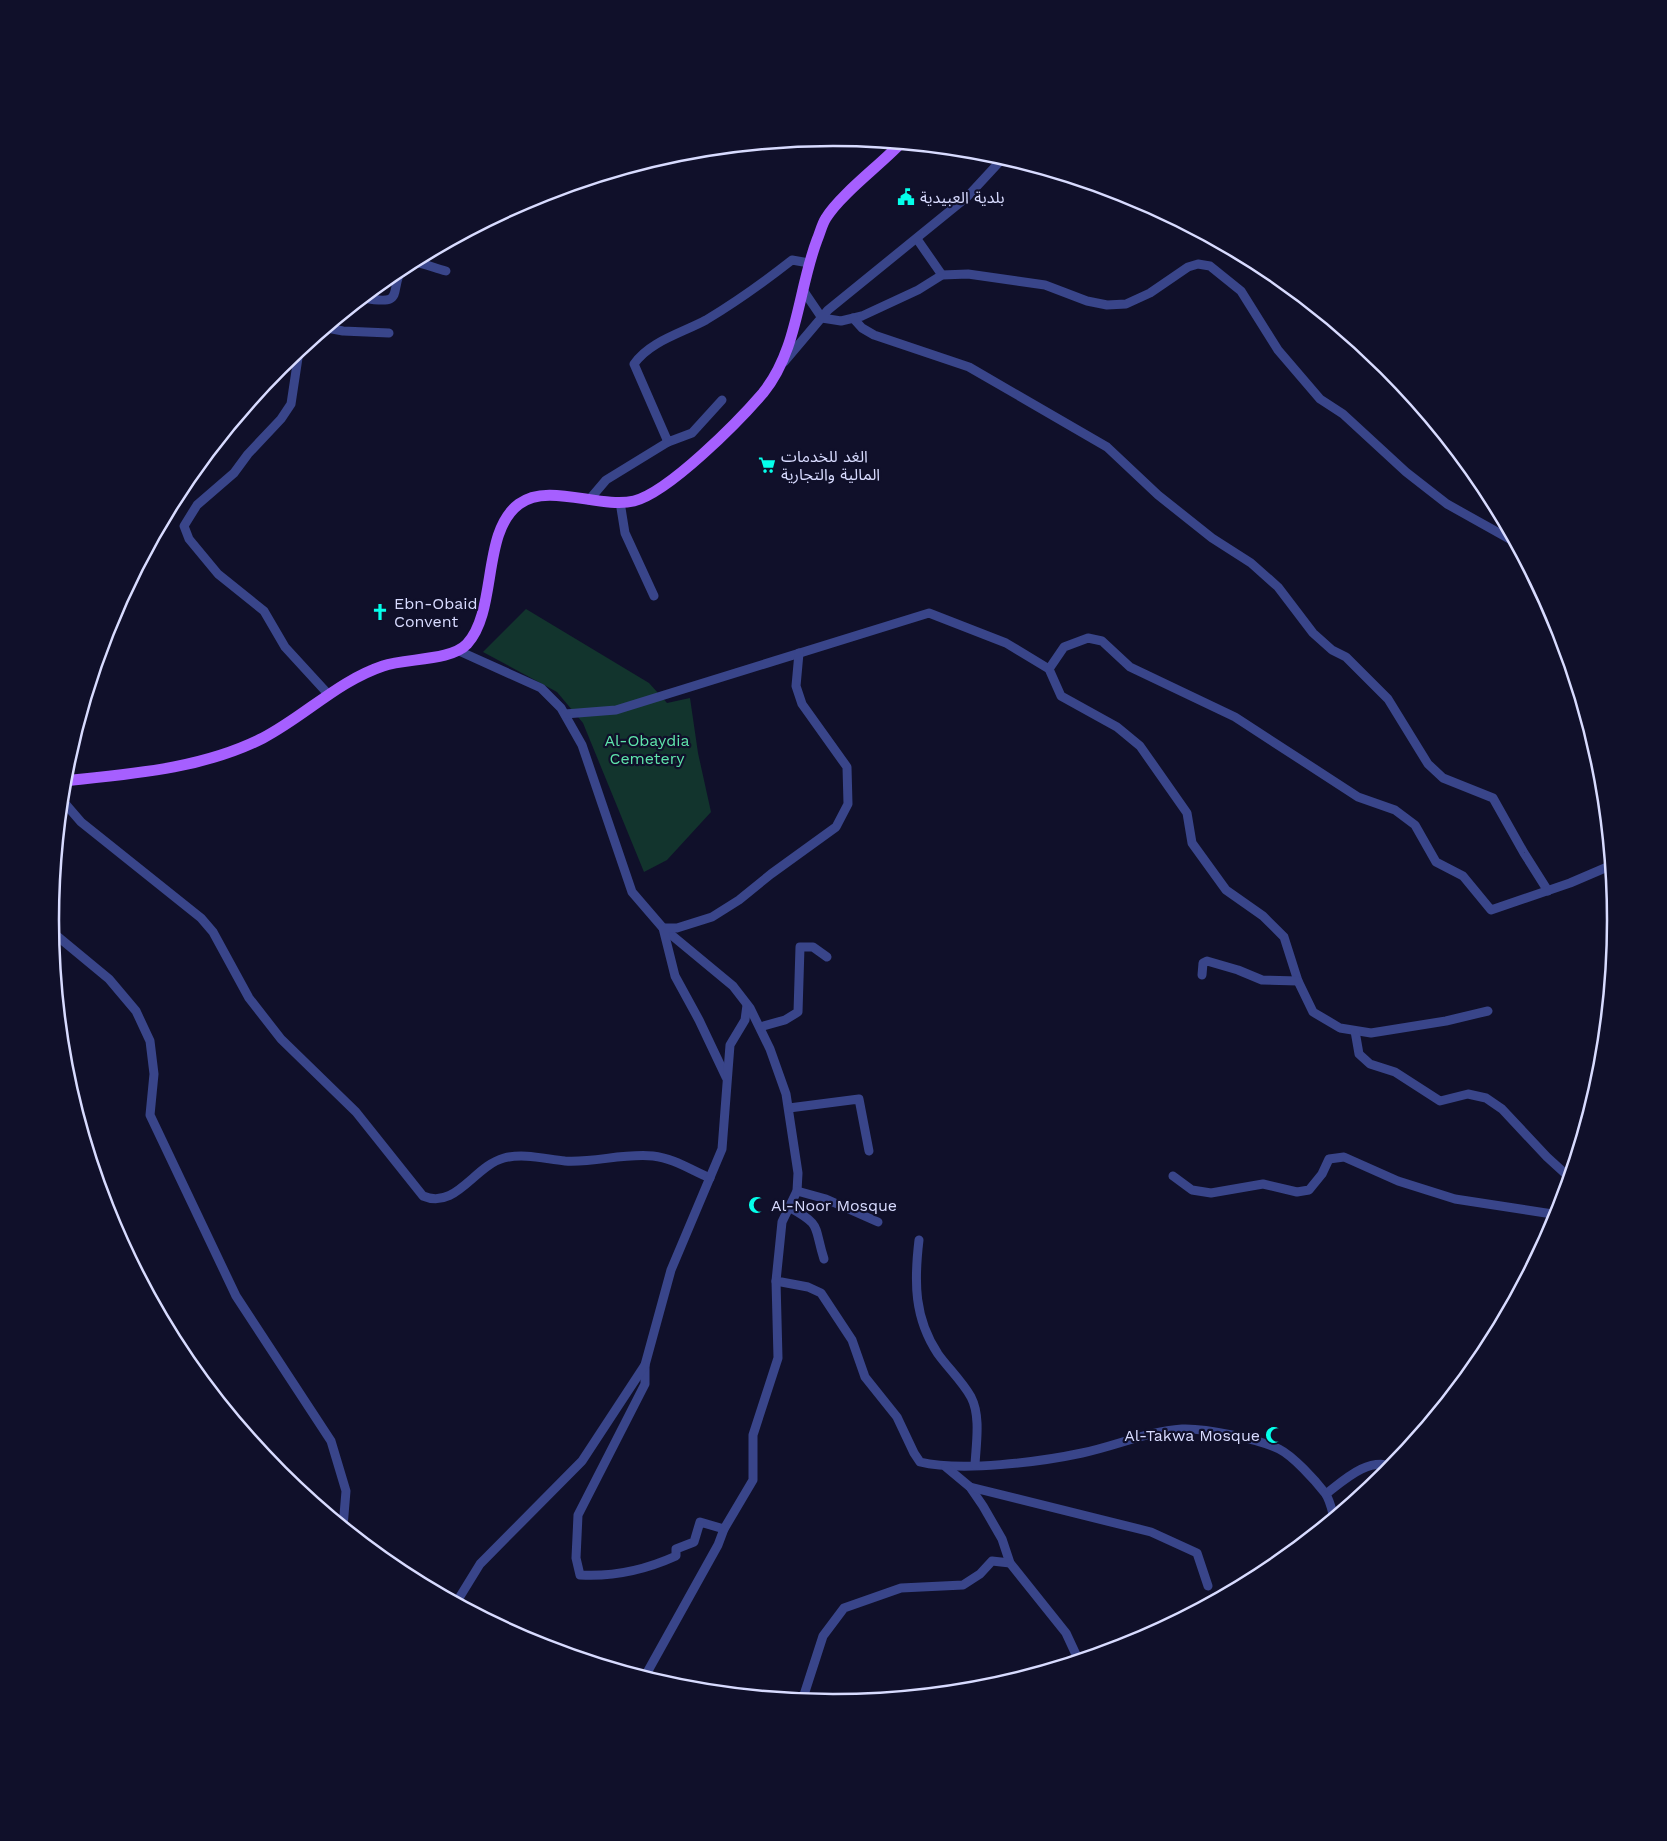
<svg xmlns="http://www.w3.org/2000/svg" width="1667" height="1841" font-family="'Work Sans','Noto Sans Arabic',sans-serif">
<rect width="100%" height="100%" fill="#10102a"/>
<path fill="#12342d" d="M 526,609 L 649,683 L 667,703 L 690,698 L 698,753 L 711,812 L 667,860 L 644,872 L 583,723 L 557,692 L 483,652 Z"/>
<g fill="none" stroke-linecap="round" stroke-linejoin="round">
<g stroke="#39458a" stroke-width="9">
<path d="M 917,239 L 942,275"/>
<path d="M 412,262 C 424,263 434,268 446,271"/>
<path d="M 803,290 L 822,318 L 841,321 L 862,316 L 918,290 L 942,275 L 968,274 L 1045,285 L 1087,301 L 1107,305 L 1126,304 L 1150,293 L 1188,267 L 1198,264 L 1210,266 L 1241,291 L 1278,350 L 1320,399 L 1343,414 L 1406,472 L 1447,504 L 1515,542"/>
<path d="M 364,298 C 407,306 388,292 403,266"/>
<path d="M 853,318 L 862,328 L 874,335 L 969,367 L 1107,447 L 1158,495 L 1212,538 L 1251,563 L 1278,587 L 1313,633 L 1332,650 L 1346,657 L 1388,699 L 1428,764 L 1443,778 L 1493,798 L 1524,853 L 1548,891"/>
<path d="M 327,328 L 343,331 L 389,333"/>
<path d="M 299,351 L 291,404 L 281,419 L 248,454 L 234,473 L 197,505 L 184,526 L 189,539 L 218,574 L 264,611 L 285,647 L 329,695"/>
<path d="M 784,362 L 828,310 L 967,197 L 1004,157"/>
<path d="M 722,400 L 692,433 L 668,442 L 634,364 C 650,341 682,333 706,320 C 736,302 764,282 792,260 L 809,263"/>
<path d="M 589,500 L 606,480 L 668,442"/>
<path d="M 620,502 L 625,533 L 654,596"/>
<path d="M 459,651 L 541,688 L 561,708 L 582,745 L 632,892 L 663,928 L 733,986 L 750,1008 L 770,1049 L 786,1094 L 798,1173 L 797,1191 L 782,1222 L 776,1281 L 808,1287 L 821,1293 L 852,1340 L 865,1377 L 897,1417 L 914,1453 L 920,1462 C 961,1472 1040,1462 1082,1453 C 1116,1446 1148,1431 1182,1429 C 1206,1428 1258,1439 1279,1449 C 1293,1456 1315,1480 1325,1493 C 1330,1500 1332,1510 1334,1518"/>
<path d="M 1049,669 L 1064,647 L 1088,638 L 1102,641 L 1130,667 L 1235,717 L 1358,797 L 1395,810 L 1415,825 L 1436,862 L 1463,876 L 1491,910 L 1570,883 L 1612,865"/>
<path d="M 565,714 L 616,710 L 929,613 L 1006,643 L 1049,669 L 1061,696 L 1117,727 L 1140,746 L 1187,813 L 1192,843 L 1226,890 L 1263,916 L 1284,937 L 1298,981 L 1313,1012 L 1340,1028 L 1371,1033 L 1446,1021 L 1488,1011"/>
<path d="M 62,800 L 81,822 L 201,918 L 213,932 L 249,998 L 281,1039 L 356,1112 L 423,1196 C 456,1210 474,1166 504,1158 C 524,1153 545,1159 565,1161 C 594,1163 623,1153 653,1156 C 673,1158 691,1170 710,1178"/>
<path d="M 51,931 L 109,979 L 136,1011 L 150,1041 L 154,1074 L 150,1115 L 236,1296 L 331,1441 L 346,1491 L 343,1527"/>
<path d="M 1202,975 L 1203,963 L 1207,961 L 1238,970 L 1262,980 L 1298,981"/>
<path d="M 760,1027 L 785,1020 L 798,1012 L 800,947 L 813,947 L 827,957"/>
<path d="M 1355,1031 L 1359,1054 L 1370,1064 L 1395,1072 L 1440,1101 L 1468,1094 L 1486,1098 L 1502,1109 L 1547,1157 L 1570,1178"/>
<path d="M 726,1077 L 699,1020 L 675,976 L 663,928 L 677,928 L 712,917 L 739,900 L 771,874 L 836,827 L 848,804 L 847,767 L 802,704 L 796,686 L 799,653"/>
<path d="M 789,1108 L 859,1099 L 869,1151"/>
<path d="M 1173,1176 L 1192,1190 L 1211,1193 L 1263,1184 L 1297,1192 L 1309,1190 L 1322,1174 L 1329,1159 L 1344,1157 L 1398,1181 L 1455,1199 L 1559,1215"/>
<path d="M 797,1191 L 826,1199 L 878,1222"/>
<path d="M 789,1207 C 823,1226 813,1225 824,1259"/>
<path d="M 919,1240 C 914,1282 914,1318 938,1354 C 948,1368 962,1381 971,1397 C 981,1416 976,1444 975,1465"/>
<path d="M 645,1365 L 645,1384 L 578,1515 L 576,1558 L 580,1575 C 614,1577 645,1570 676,1556 L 676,1549 L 694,1542 L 700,1522 L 724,1529"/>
<path d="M 946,1467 L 970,1487 L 983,1506 L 1002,1539 L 1010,1563 L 1066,1633 L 1079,1661"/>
<path d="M 970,1487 L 1151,1532 L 1197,1553 L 1208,1586"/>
<path d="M 1326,1494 C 1344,1480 1369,1456 1394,1467"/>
<path d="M 456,1603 L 480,1564 L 582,1461 L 645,1365 L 671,1270 L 722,1149 L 730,1045 L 745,1020 L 747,1005"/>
<path d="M 644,1678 L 718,1545 L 724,1529 L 753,1480 L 753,1435 L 778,1358 L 776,1281"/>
<path d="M 802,1701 L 823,1636 L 844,1608 L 901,1588 L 963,1585 L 980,1574 L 992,1561 L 1010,1563"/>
</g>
<path stroke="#a65fff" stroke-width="11" d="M 64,781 C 131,774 202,769 263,738 C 305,716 338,681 383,666 C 406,658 451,661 467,644 C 498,610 481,532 519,504 C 548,482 600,509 634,501 C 669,492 738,422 763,393 C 798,350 798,290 817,240 C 820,233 822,224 826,218 C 840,195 880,165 900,144"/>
</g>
<defs>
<g id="civic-bare" transform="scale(1.35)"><path d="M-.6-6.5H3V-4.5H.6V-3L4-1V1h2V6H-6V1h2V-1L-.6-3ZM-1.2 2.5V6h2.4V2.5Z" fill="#04ffea" stroke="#10102a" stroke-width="2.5" paint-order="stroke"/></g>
<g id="supermarket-bare" transform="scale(1.35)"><path d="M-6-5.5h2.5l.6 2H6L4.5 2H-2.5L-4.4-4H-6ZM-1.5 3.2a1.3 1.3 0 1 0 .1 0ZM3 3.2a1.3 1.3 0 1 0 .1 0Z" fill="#04ffea" stroke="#10102a" stroke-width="2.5" paint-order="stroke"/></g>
<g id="church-bare" transform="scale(1.35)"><path d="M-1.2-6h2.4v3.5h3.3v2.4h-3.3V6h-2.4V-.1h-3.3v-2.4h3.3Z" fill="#04ffea" stroke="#10102a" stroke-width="2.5" paint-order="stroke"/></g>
<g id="mosque-bare" transform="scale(1.35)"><path d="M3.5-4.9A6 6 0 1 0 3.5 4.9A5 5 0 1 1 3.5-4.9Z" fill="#04ffea" stroke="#10102a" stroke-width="2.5" paint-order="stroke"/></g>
</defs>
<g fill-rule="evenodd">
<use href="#civic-bare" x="906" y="197"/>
<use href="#supermarket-bare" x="767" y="465"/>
<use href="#church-bare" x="380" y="612"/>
<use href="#mosque-bare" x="757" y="1205"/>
<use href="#mosque-bare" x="1274" y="1435"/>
</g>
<g text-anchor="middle" stroke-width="4.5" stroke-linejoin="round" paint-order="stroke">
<g font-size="16" fill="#d8dbff" stroke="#10102a" text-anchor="start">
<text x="920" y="203">بلدية العبيدية</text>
<text x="781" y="462">الغد للخدمات<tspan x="781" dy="18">المالية والتجارية</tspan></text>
<text x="394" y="609">Ebn-Obaid<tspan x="394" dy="18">Convent</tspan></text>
<text x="771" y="1211">Al-Noor Mosque</text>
<text x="1260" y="1441" text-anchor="end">Al-Takwa Mosque</text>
</g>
<g font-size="16" fill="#5fe4ab" stroke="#10102a">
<text x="647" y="746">Al-Obaydia<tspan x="647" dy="18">Cemetery</tspan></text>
</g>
</g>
<path d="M0 0H1667V1841H0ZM59 920a774 774 0 1 1 1548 0a774 774 0 1 1-1548 0Z" fill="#10102a" fill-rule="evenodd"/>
<path fill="none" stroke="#d8dbff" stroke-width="2.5" d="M59 920a774 774 0 1 1 1548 0a774 774 0 1 1-1548 0Z"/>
</svg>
